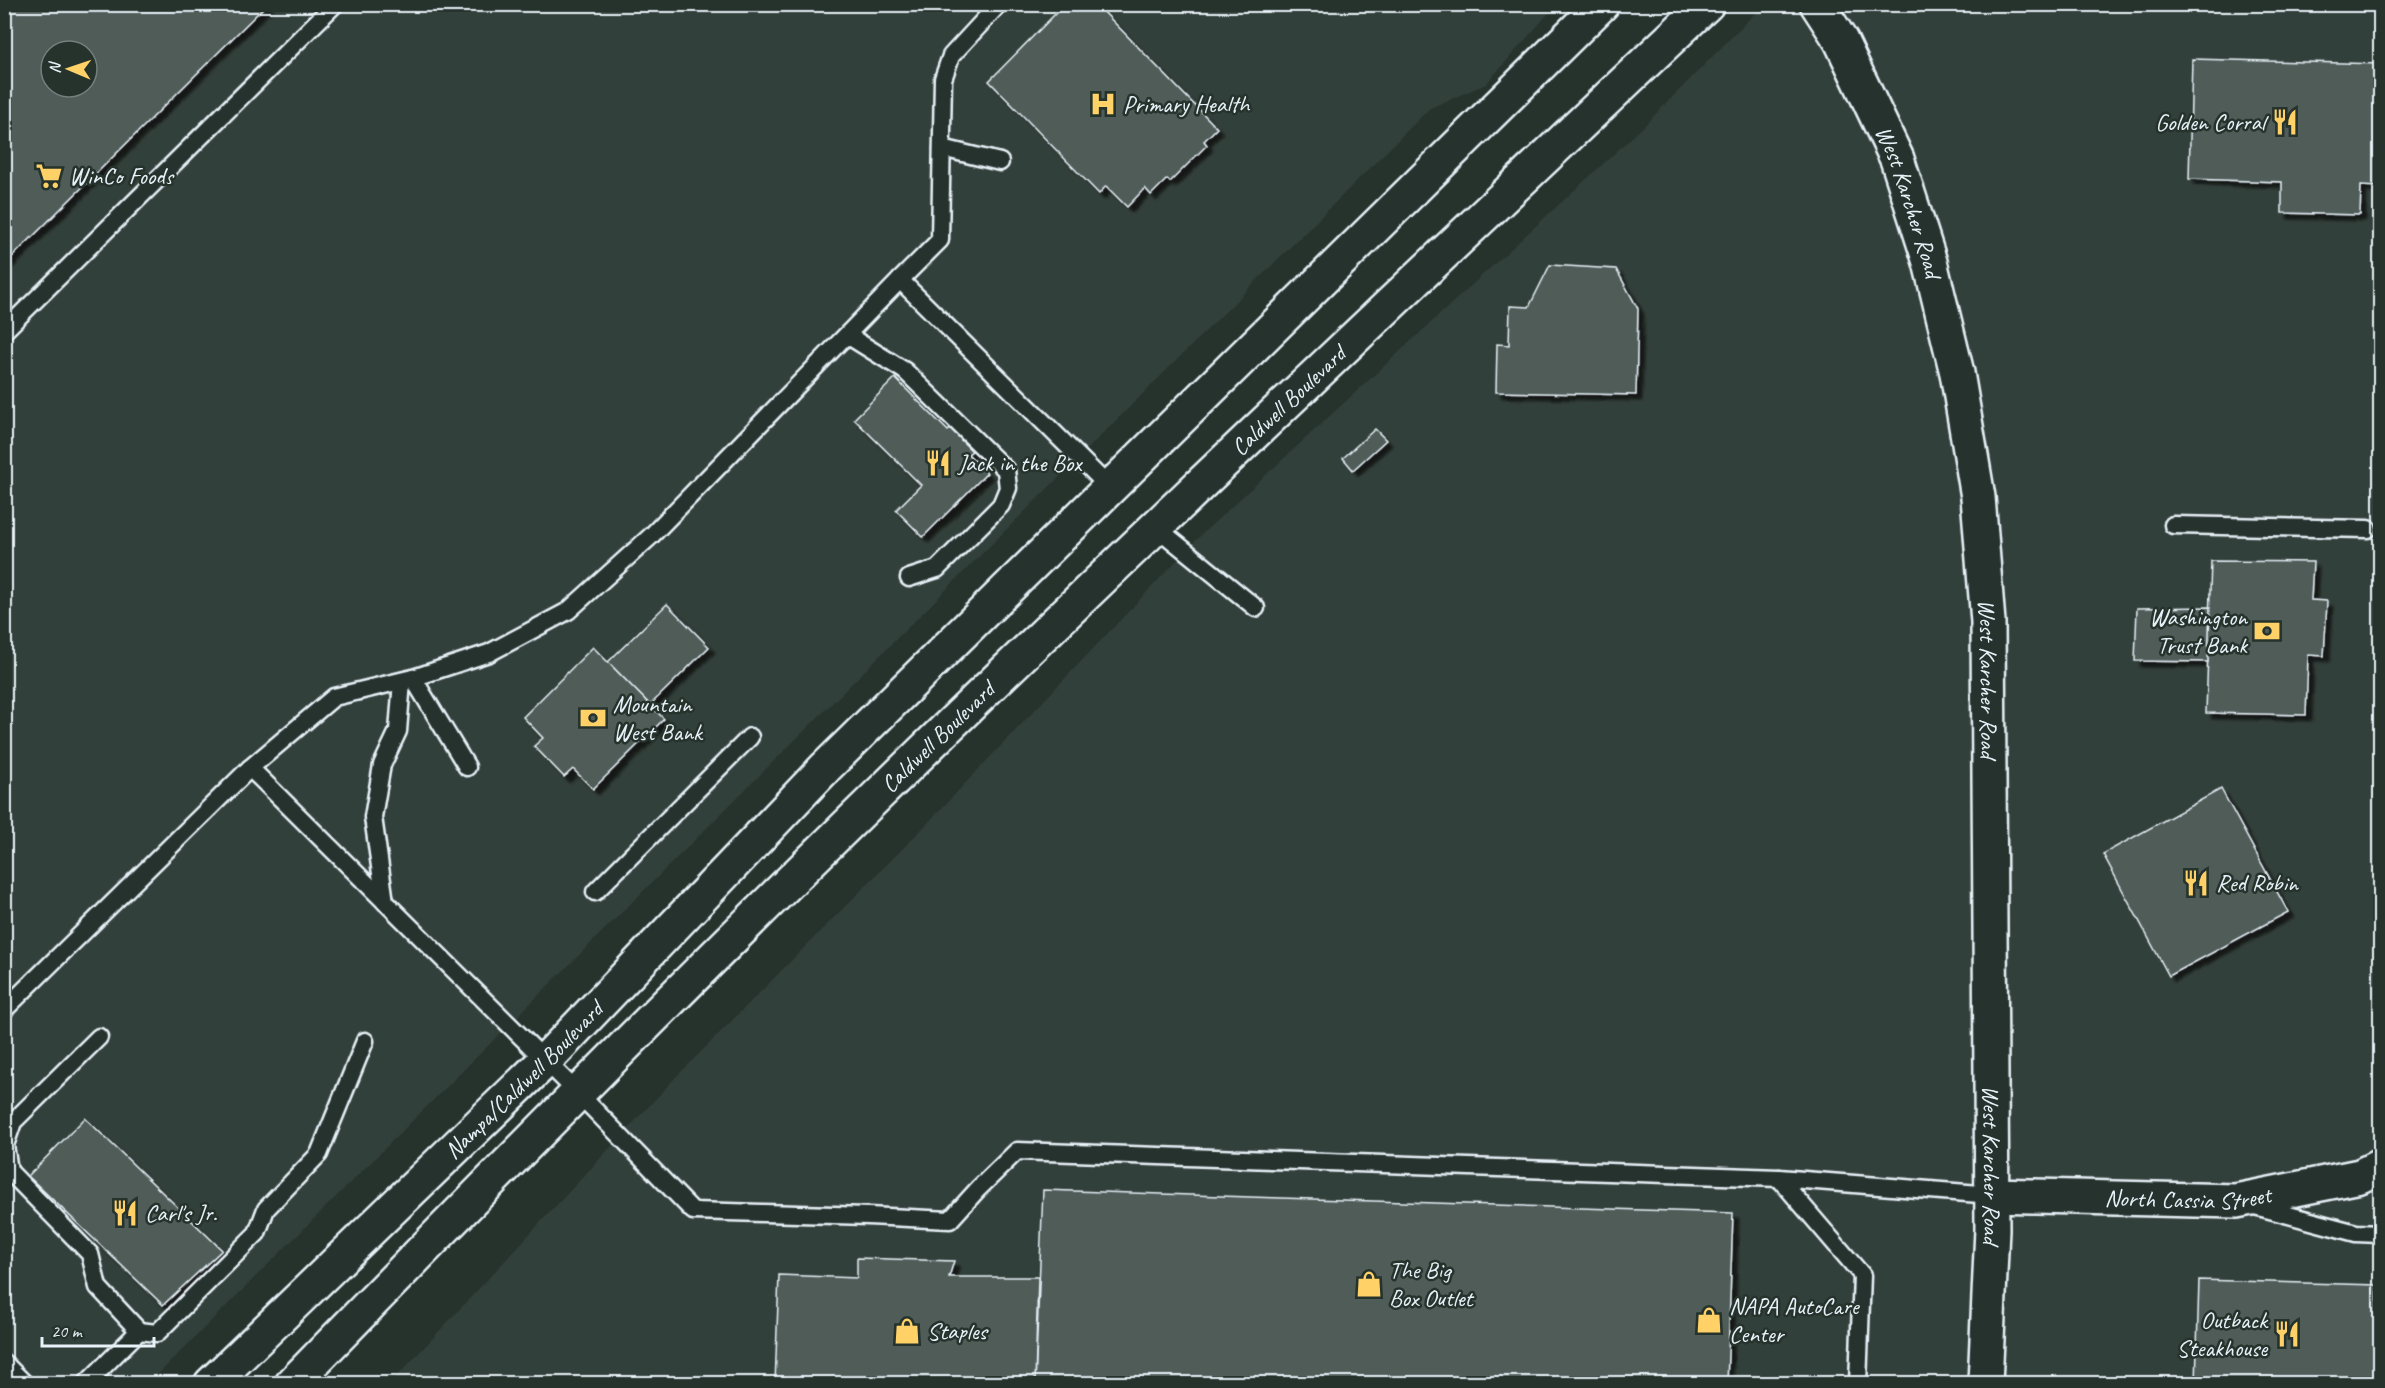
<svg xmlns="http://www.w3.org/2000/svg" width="2385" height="1388" font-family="Caveat,sans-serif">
<defs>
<filter id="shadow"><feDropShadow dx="5.5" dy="5.5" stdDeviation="1.5" flood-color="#0009"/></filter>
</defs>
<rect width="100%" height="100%" fill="#26332d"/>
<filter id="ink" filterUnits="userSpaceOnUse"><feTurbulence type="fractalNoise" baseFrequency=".0167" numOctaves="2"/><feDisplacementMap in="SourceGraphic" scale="12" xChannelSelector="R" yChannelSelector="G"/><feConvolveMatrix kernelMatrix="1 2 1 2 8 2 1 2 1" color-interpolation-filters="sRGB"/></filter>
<g filter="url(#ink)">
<g fill="#333f3a" fill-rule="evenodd">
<path d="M 5,5 L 1556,5 L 1486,84 L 1430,108 L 149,1383 L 5,1384 ZM 51,51 L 87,51 L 87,87 L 51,87 Z"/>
<path d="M 1763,5 L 2380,5 L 2380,1383 L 390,1384 L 676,1077 L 921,830 L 1203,533 L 1644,126 Z"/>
</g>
<g fill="#505c59" stroke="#e8f1f8" stroke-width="1.5" fill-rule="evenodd" filter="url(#shadow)">
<path d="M 4,4 L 267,4 L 4,265 ZM 51,51 L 87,51 L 87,87 L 51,87 Z"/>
<path d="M 1065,4 L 1096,4 L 1217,128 L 1204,141 L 1207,145 L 1170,182 L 1167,179 L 1151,195 L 1145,188 L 1127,207 L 1106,186 L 1099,194 L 989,81 Z"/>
<path d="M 2192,59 L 2380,64 L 2380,187 L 2361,186 L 2360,215 L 2282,213 L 2282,182 L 2189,179 Z"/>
<path d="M 1550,265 L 1616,269 L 1638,309 L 1636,395 L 1496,392 L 1497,344 L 1509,345 L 1510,306 L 1529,307 Z"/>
<path d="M 895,378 L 948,431 L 954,425 L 965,437 L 961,440 L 972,451 L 968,454 L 987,473 L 923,537 L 896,510 L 921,485 L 854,419 Z"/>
<path d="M 1375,429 L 1386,440 L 1353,470 L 1343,458 Z"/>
<path d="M 2211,561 L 2313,562 L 2311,600 L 2327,601 L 2324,656 L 2308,655 L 2306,715 L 2206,713 Z"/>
<path d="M 667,604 L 709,647 L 650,705 L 608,662 Z"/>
<path d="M 2210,607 L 2208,662 L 2135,661 L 2137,608 Z"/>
<path d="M 593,647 L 664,719 L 593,789 L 573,769 L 564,777 L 534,746 L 543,738 L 523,717 Z"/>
<path d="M 2221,789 L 2288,912 L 2169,976 L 2103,854 Z"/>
<path d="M 85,1118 L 222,1250 L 163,1305 L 28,1176 Z"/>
<path d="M 1043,1190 L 1733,1213 L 1727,1384 L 1035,1384 Z"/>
<path d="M 857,1258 L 954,1261 L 949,1277 L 1038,1277 L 1035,1384 L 775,1384 L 779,1275 L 857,1278 Z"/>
<path d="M 2199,1280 L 2378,1285 L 2375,1384 L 2196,1384 Z"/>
</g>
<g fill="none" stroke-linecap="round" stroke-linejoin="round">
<g stroke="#e8f1f8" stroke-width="21">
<g id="lane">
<path d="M 942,148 L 1000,162"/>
<path d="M 900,280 L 940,240 L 943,79 L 951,56 L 999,4"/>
<path d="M 4,331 L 335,4"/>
<path d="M 847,335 L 905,371 L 1006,470 L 1008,488 L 1001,505 L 937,569 L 909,578"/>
<path d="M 2173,525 L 2368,529"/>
<path d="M 1156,527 L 1256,608"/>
<path d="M 413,678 L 467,767"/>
<path d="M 250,768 L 577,1092 L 693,1211 L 868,1216 L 950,1220 L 978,1189 L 1017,1151 L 1779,1178 L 1992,1195"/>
<path d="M 595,892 L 750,737"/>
<path d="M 385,902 L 373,817 L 382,765 L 398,731 L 402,681"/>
<path d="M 4,1010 L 250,768 L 334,697 L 413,678 L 489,653 L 568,611 L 651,536 L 900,280 L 1110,488"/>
<path d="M 99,1037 L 13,1122 L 5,1145 L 9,1171 L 90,1254 L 98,1287 L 139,1331 L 157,1333 L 257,1233 L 266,1209 L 319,1154 L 365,1041"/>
<path d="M 1779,1178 L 1862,1275 L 1858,1384"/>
<path d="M 2251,1205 L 2356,1233 L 2380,1234"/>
<path d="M 4,1363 L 25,1384"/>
<path d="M 86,1384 L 139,1331"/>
</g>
</g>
<g stroke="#e8f1f8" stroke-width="38">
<g id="secondary">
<path id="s1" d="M 1992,1195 L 2236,1201 L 2360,1176 L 2380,1166"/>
</g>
</g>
<g stroke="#e8f1f8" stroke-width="38">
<g id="primary">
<path id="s2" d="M 211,1384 L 545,1061 L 826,767 L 1602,4"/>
<path id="s3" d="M 292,1384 C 484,1187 677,991 873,800 C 1148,531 1428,269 1707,4"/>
</g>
</g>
<g stroke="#e8f1f8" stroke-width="38">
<g id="highway">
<path id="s4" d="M 1817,4 L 1841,41 L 1897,159 L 1930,262 L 1957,373 L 1978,497 L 1988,622 L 1992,1229 L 1985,1384"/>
</g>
</g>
<use href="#lane" stroke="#26332d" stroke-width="16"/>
<use href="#secondary" stroke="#26332d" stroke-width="33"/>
<use href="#primary" stroke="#26332d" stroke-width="33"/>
<use href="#highway" stroke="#26332d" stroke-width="33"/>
</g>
</g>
<defs>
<g id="hospital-bare" transform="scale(2.07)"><path d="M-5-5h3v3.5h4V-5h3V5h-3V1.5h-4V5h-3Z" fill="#ffd166" stroke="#26332d" stroke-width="2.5" paint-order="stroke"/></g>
<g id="restaurant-bare" transform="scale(2.07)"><path d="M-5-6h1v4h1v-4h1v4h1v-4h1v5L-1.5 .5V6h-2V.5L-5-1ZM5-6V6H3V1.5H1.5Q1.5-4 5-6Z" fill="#ffd166" stroke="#26332d" stroke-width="2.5" paint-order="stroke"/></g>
<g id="supermarket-bare" transform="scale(2.07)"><path d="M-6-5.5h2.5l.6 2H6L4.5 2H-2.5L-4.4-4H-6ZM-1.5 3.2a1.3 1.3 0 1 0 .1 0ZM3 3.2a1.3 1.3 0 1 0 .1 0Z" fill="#ffd166" stroke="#26332d" stroke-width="2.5" paint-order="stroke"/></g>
<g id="bank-bare" transform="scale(2.07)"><path d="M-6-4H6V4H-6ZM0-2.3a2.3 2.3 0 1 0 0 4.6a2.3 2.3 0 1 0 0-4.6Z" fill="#ffd166" stroke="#26332d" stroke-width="2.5" paint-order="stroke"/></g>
<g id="shop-bare" transform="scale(2.07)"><path d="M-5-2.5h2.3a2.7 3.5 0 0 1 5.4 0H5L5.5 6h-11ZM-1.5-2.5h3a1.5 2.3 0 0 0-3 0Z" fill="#ffd166" stroke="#26332d" stroke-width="2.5" paint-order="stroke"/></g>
</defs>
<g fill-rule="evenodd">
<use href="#hospital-bare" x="1103" y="104"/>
<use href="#restaurant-bare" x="2285" y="122"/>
<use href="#supermarket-bare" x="49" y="176"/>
<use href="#restaurant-bare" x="938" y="463"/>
<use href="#bank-bare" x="2267" y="631"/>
<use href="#bank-bare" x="593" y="718"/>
<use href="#restaurant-bare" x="2196" y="883"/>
<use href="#restaurant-bare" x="125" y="1213"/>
<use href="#shop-bare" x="1369" y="1284"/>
<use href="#shop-bare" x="1709" y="1320"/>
<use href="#shop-bare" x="907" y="1331"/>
<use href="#restaurant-bare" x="2287" y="1334"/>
</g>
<g text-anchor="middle" stroke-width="5" stroke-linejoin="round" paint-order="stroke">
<g font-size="24" fill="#e8f1f8" stroke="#26332d" text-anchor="start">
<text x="1123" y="112">Primary Health</text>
<text x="2265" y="130" text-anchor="end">Golden Corral</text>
<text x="69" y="184">WinCo Foods</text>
<text x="958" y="471">Jack in the Box</text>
<text x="2247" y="625" text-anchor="end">Washington<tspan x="2247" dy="28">Trust Bank</tspan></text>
<text x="613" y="712">Mountain<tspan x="613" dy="28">West Bank</tspan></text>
<text x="2216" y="891">Red Robin</text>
<text x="145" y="1221">Carl's Jr.</text>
<text x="1389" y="1278">The Big<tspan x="1389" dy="28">Box Outlet</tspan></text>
<text x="1729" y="1314">NAPA AutoCare<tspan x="1729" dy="28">Center</tspan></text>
<text x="2267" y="1328" text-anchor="end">Outback<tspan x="2267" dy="28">Steakhouse</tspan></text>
<text x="927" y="1339">Staples</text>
</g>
<g font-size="24" fill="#e8f1f8" stroke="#26332d">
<text dy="8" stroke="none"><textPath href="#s4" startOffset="219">West Karcher Road</textPath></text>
<text dy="8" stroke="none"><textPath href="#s3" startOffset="1400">Caldwell Boulevard</textPath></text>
<text dy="8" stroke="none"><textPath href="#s4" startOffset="705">West Karcher Road</textPath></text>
<text dy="8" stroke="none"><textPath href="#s3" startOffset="914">Caldwell Boulevard</textPath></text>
<text dy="8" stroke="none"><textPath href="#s2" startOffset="436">Nampa/Caldwell Boulevard</textPath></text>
<text dy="8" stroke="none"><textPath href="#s4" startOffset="1191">West Karcher Road</textPath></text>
<text dy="8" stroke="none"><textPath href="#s1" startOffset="196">North Cassia Street</textPath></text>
</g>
</g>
<rect width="2385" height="1388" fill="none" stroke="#26332d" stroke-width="24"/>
<rect x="12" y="12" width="2361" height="1364" fill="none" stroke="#e8f1f8" stroke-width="2" filter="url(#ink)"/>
<g transform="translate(69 69) rotate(272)"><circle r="28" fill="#26332d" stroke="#747f7e" stroke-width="1.5"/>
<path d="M0-4.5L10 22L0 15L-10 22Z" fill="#ffd166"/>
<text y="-9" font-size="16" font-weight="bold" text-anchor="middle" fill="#e8f1f8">N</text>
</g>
<path d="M42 1337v9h112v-9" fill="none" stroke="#e8f1f8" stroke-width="3"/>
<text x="51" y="1337" font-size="18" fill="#e8f1f8" stroke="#26332d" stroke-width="4.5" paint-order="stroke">20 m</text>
</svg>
